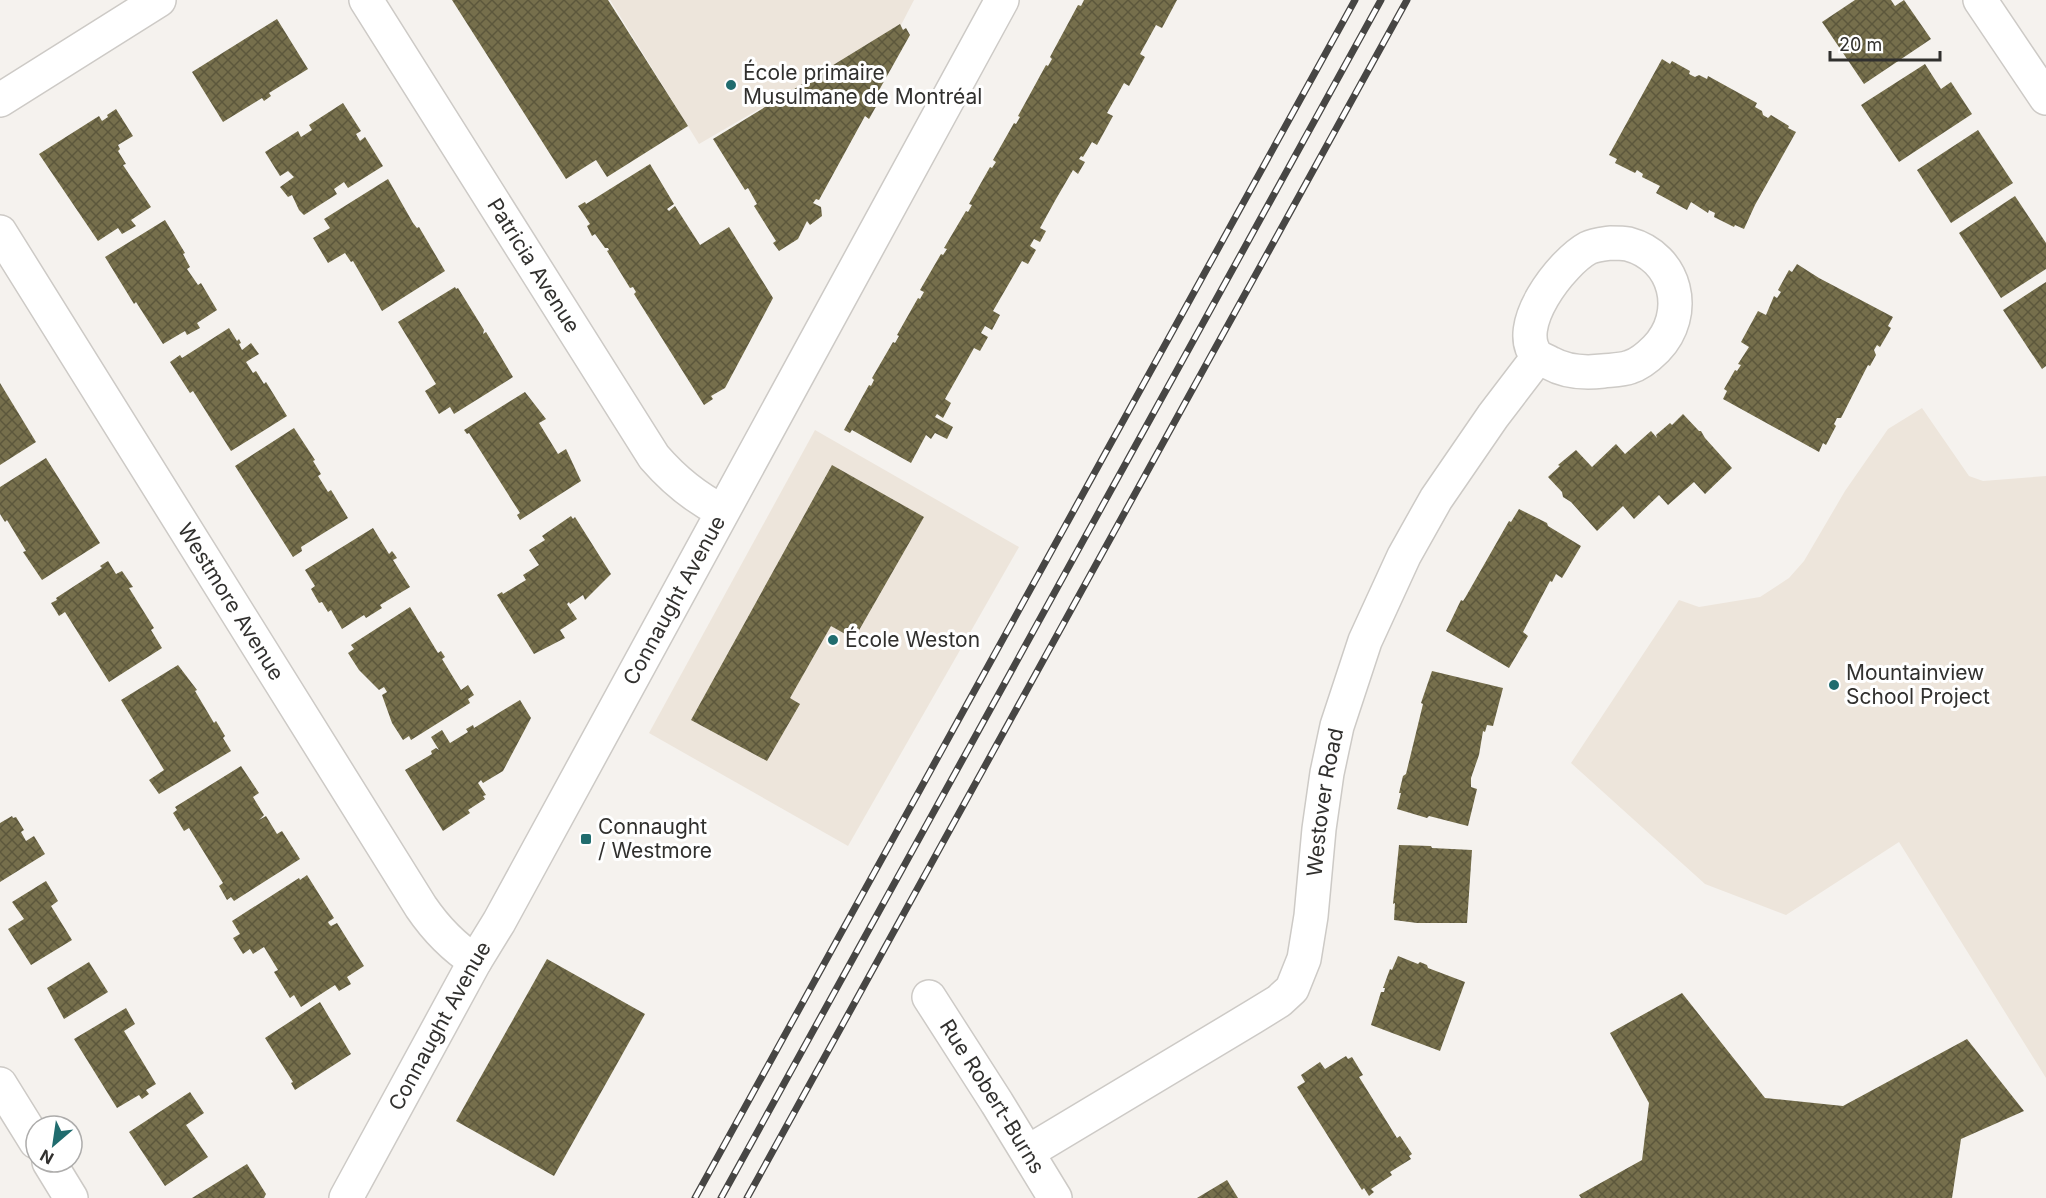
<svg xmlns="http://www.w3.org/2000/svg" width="2046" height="1198" font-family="Inter,sans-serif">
<defs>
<pattern id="building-cross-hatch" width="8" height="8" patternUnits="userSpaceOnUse" patternTransform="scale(1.5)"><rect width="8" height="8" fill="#766f4c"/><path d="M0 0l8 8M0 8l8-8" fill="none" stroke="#5c573c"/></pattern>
</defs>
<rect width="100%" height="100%" fill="#f5f2ee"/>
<g fill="#ede5db">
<path d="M 610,0 L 914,0 L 900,27 L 699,144 Z"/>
<path d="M 1922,408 L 1969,476 L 1983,481 L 2046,476 L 2046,1078 L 1899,842 L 1786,915 L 1705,884 L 1571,763 L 1679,600 L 1699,607 L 1760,597 L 1789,578 L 1804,561 L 1845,491 L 1888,429 Z"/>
<path d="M 815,430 L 1019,547 L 848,846 L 649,733 Z"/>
</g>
<g fill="url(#building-cross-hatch)">
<path d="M 452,0 L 608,0 L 688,126 L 607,177 L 596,160 L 566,179 Z"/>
<path d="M 1084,0 L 1177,0 L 1162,28 L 1156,25 L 1140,54 L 1145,57 L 1129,86 L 1124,83 L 1107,113 L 1113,116 L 1097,145 L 1092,142 L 1083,157 L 1081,156 L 1079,159 L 1085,162 L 1078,174 L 1073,170 L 1056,199 L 1040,228 L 1046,231 L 1040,242 L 1034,239 L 1030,246 L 1036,250 L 1028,264 L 1022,261 L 993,311 L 1000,315 L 992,330 L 985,326 L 981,333 L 988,337 L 980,351 L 974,348 L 945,399 L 951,403 L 943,418 L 937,414 L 935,417 L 953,427 L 947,439 L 935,433 L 931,439 L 926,435 L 911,463 L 852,430 L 850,433 L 844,430 L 869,385 L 871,386 L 874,380 L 872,378 L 893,342 L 895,343 L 899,336 L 897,335 L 918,298 L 920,299 L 924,292 L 920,290 L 941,254 L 943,255 L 947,249 L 944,248 L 966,211 L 968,212 L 972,205 L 969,204 L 990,167 L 992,168 L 996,162 L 993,160 L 1014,123 L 1016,124 L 1020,117 L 1018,116 L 1046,65 L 1048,66 L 1052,59 L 1050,57 L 1078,5 L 1081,6 Z"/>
<path d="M 1855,0 L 1891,0 L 1895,6 L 1904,0 L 1931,39 L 1864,84 L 1822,22 Z"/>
<path d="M 277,19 L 308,69 L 269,93 L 271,96 L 264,101 L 262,98 L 223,122 L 192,72 Z"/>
<path d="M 900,24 L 903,30 L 906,28 L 910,35 L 873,101 L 878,103 L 869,119 L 865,116 L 819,200 L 816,199 L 813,203 L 821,207 L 822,216 L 810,225 L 807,221 L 798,239 L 779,251 L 773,243 L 776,241 L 754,206 L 757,204 L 748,188 L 745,190 L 713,139 Z"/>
<path d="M 1662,59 L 1670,64 L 1672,61 L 1690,71 L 1689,74 L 1695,77 L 1699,75 L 1707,79 L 1708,76 L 1757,103 L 1755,107 L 1762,111 L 1763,115 L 1768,118 L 1771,115 L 1789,126 L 1788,128 L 1796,132 L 1755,205 L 1744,229 L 1735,225 L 1734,227 L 1714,217 L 1715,213 L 1709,210 L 1708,213 L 1691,202 L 1687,210 L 1656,193 L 1660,186 L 1642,177 L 1643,174 L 1637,170 L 1635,173 L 1615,163 L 1617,159 L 1609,155 Z"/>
<path d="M 1925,64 L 1941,89 L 1951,82 L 1972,114 L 1899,162 L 1861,105 Z"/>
<path d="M 343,103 L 361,131 L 356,134 L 360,141 L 365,137 L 383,166 L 348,188 L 344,182 L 334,189 L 337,194 L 304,215 L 299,210 L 292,195 L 288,197 L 280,187 L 294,177 L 288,171 L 280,176 L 265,152 L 298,131 L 301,137 L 312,130 L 309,125 Z"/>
<path d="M 116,109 L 133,136 L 118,145 L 120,149 L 118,151 L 126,164 L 123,165 L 151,207 L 131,220 L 136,226 L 122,234 L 118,228 L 98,241 L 39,154 L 99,116 L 102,121 L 108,117 L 107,115 Z"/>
<path d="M 1978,130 L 2013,183 L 1951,223 L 1917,170 Z"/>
<path d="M 650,164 L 674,204 L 667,209 L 669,211 L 675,206 L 700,245 L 729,227 L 773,298 L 725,388 L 711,396 L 713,399 L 704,405 L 634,294 L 636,292 L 633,287 L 630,288 L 607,251 L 609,250 L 608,248 L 605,248 L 595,234 L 592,236 L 587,226 L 590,224 L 578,206 L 585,202 L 586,204 Z"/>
<path d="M 388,179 L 413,223 L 417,228 L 419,227 L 445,271 L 382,311 L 353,261 L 351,262 L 345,253 L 328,263 L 313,238 L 330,228 L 324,219 Z"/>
<path d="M 2015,196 L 2046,243 L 2046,269 L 2001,298 L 1959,233 Z"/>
<path d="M 165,220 L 185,253 L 183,254 L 190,267 L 187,269 L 198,285 L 201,283 L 217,310 L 197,323 L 200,328 L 187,335 L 185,331 L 163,344 L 136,302 L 134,304 L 105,257 Z"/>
<path d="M 1797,264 L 1819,278 L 1893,317 L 1888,326 L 1891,328 L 1880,347 L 1877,345 L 1874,350 L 1876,355 L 1870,366 L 1868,365 L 1841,418 L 1837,418 L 1834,424 L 1836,426 L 1826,445 L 1823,443 L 1819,452 L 1723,399 L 1727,391 L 1724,389 L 1735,370 L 1737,371 L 1741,365 L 1738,364 L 1749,347 L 1741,342 L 1758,311 L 1766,315 L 1774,296 L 1777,298 L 1781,292 L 1778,290 L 1789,270 L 1792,272 Z"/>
<path d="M 2046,282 L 2046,366 L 2042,369 L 2003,310 Z"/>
<path d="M 455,287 L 456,289 L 458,288 L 484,330 L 483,334 L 486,332 L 513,377 L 454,414 L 450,407 L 439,414 L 425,391 L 436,384 L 398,322 Z"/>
<path d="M 229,328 L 237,341 L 239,339 L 241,343 L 239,344 L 242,350 L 251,343 L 259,354 L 246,362 L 253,373 L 256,371 L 264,384 L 266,382 L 287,416 L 231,451 L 193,391 L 190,393 L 170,362 L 180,355 L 182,358 Z"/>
<path d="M 0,383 L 36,442 L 0,465 Z"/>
<path d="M 525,392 L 546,419 L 539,423 L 558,454 L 566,449 L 581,481 L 520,520 L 517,515 L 520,513 L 469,433 L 467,434 L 464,430 Z"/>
<path d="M 1683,414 L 1699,431 L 1701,431 L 1705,438 L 1732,468 L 1705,494 L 1694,482 L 1668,505 L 1659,495 L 1634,519 L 1623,506 L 1597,531 L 1571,502 L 1563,497 L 1562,492 L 1548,477 L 1560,466 L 1558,465 L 1576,450 L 1592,467 L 1616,444 L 1625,454 L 1651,431 L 1657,438 L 1656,435 L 1670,423 L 1672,425 Z"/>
<path d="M 294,428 L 315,460 L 313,461 L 321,474 L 318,476 L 328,492 L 331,490 L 348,518 L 301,547 L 302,551 L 293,557 L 235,466 Z"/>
<path d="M 46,458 L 100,543 L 42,580 L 23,552 L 26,551 L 7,520 L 5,522 L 0,514 L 0,487 Z"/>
<path d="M 832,465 L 924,517 L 854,639 L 831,626 L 790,698 L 800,704 L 767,761 L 691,720 Z"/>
<path d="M 1519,509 L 1547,523 L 1548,526 L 1581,546 L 1562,578 L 1556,574 L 1552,582 L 1550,581 L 1523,632 L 1528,636 L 1509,668 L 1446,631 L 1461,600 L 1463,601 L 1465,598 L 1509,521 L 1511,522 Z"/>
<path d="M 571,516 L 573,519 L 575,517 L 611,574 L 585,600 L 583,595 L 570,604 L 569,602 L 567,604 L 577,619 L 560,630 L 565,638 L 534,654 L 497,595 L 502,592 L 503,594 L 526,580 L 523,575 L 539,565 L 529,550 L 545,540 L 542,536 Z"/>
<path d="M 373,528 L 389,554 L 392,551 L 395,555 L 397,558 L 393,560 L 410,587 L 380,605 L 382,608 L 366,618 L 364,615 L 342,629 L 331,610 L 328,612 L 322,602 L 319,603 L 311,589 L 315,586 L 305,570 Z"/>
<path d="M 108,561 L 116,574 L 122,571 L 133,587 L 129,588 L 154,628 L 151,630 L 162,648 L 109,682 L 65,612 L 59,616 L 51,603 L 57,600 L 56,598 L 102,568 L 100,566 Z"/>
<path d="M 410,607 L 438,653 L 441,651 L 445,657 L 442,659 L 461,690 L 468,685 L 474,695 L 468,699 L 470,703 L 411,740 L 409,736 L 403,740 L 392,723 L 382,695 L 387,692 L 384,687 L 379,690 L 359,670 L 348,653 L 354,649 L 351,645 Z"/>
<path d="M 178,665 L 197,690 L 195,691 L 214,723 L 216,721 L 225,736 L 223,738 L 231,751 L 159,794 L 149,780 L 164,770 L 121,700 Z"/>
<path d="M 1432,671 L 1503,688 L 1493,726 L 1487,725 L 1485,732 L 1483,731 L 1479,755 L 1471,778 L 1471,787 L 1477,789 L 1468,826 L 1429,816 L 1427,818 L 1397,809 L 1401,793 L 1399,793 L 1403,776 L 1406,774 L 1423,704 L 1421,703 Z"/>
<path d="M 520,700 L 531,718 L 503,771 L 483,783 L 481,780 L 478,783 L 486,795 L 483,796 L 485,799 L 468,810 L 470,813 L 443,831 L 405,770 L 432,754 L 431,751 L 436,748 L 439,750 L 431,737 L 442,730 L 450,743 L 468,732 L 466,729 L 473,725 L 474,728 Z"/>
<path d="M 241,766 L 259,793 L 253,797 L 264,815 L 259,820 L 266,816 L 277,834 L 282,831 L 300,859 L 234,901 L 231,897 L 227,900 L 219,886 L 223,883 L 189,828 L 184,831 L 173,813 L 177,810 L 175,807 Z"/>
<path d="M 12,816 L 13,818 L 16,817 L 24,830 L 21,832 L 26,841 L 34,836 L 45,854 L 0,882 L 0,823 Z"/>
<path d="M 1399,845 L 1431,846 L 1432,848 L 1472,850 L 1467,923 L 1417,923 L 1394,920 L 1395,903 L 1393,904 Z"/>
<path d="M 307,875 L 334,918 L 328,922 L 329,924 L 331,926 L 337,923 L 364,966 L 347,977 L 351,984 L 339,991 L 335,985 L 301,1007 L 294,995 L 290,998 L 274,972 L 278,970 L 264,947 L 253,954 L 250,949 L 243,954 L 233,938 L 240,934 L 232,921 L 299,878 L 300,880 Z"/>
<path d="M 46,881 L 58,901 L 51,906 L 72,940 L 31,965 L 8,929 L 24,919 L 12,902 Z"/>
<path d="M 1398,956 L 1418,964 L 1420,962 L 1427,965 L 1428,968 L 1465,982 L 1440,1051 L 1371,1025 L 1381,992 L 1384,992 L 1385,988 L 1383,988 L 1390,969 L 1392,970 Z"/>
<path d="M 547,959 L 645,1014 L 554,1176 L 456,1121 Z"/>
<path d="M 89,962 L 108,992 L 64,1019 L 47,988 Z"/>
<path d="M 1682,993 L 1765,1098 L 1843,1106 L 1967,1039 L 2024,1111 L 1961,1139 L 1952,1198 L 1581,1198 L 1579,1195 L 1642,1160 L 1649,1103 L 1610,1033 Z"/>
<path d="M 320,1002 L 351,1054 L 295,1090 L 291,1083 L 293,1082 L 265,1038 Z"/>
<path d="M 126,1008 L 135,1024 L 124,1031 L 156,1084 L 146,1090 L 149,1094 L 142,1099 L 139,1095 L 117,1108 L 74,1039 Z"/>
<path d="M 1346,1056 L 1348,1059 L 1352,1057 L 1363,1075 L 1359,1077 L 1397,1138 L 1400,1136 L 1412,1154 L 1409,1156 L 1411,1159 L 1390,1172 L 1392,1175 L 1371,1189 L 1374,1192 L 1369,1196 L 1364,1188 L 1362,1190 L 1297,1087 L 1305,1082 L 1301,1075 L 1320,1062 L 1325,1069 Z"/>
<path d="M 190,1092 L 204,1113 L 186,1125 L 208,1157 L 165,1186 L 129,1132 Z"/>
<path d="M 247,1164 L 266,1194 L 264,1198 L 192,1198 Z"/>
<path d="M 1227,1180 L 1238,1198 L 1197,1198 Z"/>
</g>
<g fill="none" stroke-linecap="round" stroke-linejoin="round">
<g stroke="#cdcac6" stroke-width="36">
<g id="street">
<path id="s1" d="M 366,0 L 654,457 C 673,479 696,498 722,511"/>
<path d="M 1980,0 L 2046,98"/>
<path d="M 0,100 L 159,0"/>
<path id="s2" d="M 0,232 L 421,907 C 436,929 452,946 475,961"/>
<path d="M 1610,243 C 1616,243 1623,243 1628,244 C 1677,257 1690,314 1656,349 C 1649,356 1640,364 1630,367 C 1622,370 1612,370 1603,371 C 1586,373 1566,372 1550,363 C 1547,361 1541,359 1538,357 C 1510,328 1562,262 1588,248 C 1594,245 1603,244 1610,243 Z"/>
<path id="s3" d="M 929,997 L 997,1103 L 1055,1198"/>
<path id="s4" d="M 1028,1152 L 1253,1017 L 1279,1001 L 1292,989 L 1304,959 L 1311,916 L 1319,829 L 1327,773 L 1337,726 L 1365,641 L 1404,556 L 1436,499 L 1493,416 L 1538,357"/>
<path id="s5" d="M 346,1198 L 475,961 L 499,922 L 1002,0"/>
</g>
</g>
<g stroke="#cdcac6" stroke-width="36">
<g id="secondary">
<path d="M 0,1084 L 36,1142"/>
<path d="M 49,1162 L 71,1198"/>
</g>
</g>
<use href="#street" stroke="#fff" stroke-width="33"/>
<use href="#secondary" stroke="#fff" stroke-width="33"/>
<g stroke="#474644" stroke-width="7">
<g id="rail">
<path d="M 695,1198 L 1355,0"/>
<path d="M 721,1198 L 1381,0"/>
<path d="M 747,1198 L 1407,0"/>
</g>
</g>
<use href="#rail" stroke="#fff" stroke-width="4.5" stroke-dasharray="14" stroke-linecap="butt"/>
</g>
<g fill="#206c6e" stroke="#fff" stroke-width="2">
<circle cx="731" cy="85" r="6"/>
<circle cx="833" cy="640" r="6"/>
<circle cx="1834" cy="685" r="6"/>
<rect x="580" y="833" width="12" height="12" rx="3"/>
</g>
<g text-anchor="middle" stroke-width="6" stroke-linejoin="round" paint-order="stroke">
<g font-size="21" fill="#31302e" stroke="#fff" text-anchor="start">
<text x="743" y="80">École primaire<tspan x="743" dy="24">Musulmane de Montréal</tspan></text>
<text x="845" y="647">École Weston</text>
<text x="1846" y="680">Mountainview<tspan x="1846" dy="24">School Project</tspan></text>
<text x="598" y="834">Connaught<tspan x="598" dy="24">/ Westmore</tspan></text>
</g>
<g font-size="21" fill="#31302e" stroke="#fff">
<text dy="7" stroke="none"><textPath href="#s1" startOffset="314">Patricia Avenue</textPath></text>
<text dy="7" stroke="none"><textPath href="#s5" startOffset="682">Connaught Avenue</textPath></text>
<text dy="7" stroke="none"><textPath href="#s2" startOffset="436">Westmore Avenue</textPath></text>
<text dy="7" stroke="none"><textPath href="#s4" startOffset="501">Westover Road</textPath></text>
<text dy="7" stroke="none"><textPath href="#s5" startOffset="196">Connaught Avenue</textPath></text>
<text dy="7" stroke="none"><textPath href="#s3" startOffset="118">Rue Robert-Burns</textPath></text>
</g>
</g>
<g transform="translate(54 1144) rotate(209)"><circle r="28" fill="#ffffff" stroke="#adacab" stroke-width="1.5"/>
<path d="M0-4.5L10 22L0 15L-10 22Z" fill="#206c6e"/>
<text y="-9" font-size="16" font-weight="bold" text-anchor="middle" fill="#31302e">N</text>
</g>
<path d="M1830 51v9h110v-9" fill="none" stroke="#31302e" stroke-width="3"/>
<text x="1839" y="51" font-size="18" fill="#31302e" stroke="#ffffff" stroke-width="4.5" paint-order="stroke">20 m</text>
</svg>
